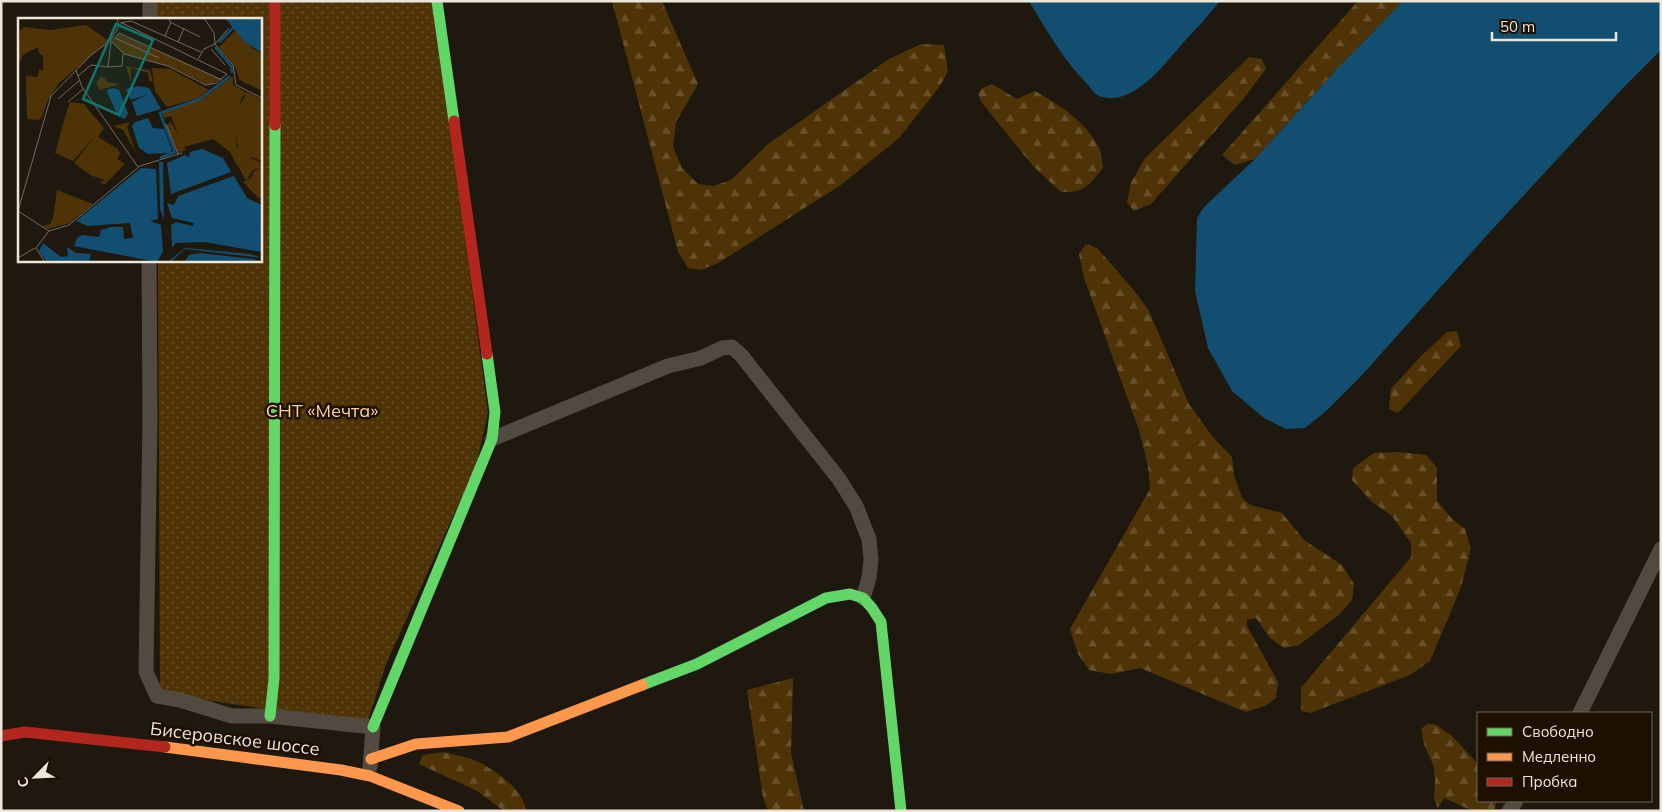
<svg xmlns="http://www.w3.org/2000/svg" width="1662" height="812" font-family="Mulish,sans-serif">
<defs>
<pattern id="green-dots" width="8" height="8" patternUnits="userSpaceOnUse" patternTransform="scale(1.25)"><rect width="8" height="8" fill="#4e3307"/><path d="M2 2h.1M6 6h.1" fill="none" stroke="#68502b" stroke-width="1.8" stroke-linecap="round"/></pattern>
<pattern id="forest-firs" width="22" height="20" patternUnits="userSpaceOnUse" patternTransform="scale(1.25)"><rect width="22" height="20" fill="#4e3307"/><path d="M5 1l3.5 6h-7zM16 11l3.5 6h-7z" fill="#68502b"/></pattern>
</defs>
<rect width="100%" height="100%" fill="#1f180e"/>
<path fill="url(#green-dots)" d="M 157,1 L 434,1 L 488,413 L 476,466 L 386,664 L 367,724 L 160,693 L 158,260 L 260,260 L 260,19 L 157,19 Z"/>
<g fill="url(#forest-firs)">
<path d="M 612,1 L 662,1 L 698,84 L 676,122 L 673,147 L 682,168 L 698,184 L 713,186 L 731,180 L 768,144 L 889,59 L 921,44 L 944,45 L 948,71 L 940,86 L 899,138 L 841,185 L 720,262 L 701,270 L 688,268 L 678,252 Z"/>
<path d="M 1358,1 L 1403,1 L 1335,71 L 1255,159 L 1235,165 L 1222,155 Z"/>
<path d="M 1249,57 L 1262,59 L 1266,69 L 1244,98 L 1151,204 L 1134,211 L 1127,202 L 1131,183 L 1145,158 Z"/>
<path d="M 992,84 L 1017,99 L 1035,91 C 1060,105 1086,122 1099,148 C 1102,154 1102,161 1103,168 C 1089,185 1085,193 1061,192 L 1033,166 L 982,103 L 978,94 L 982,88 Z"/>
<path d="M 1086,244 L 1097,248 L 1132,288 L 1148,309 L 1189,404 L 1212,436 L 1232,457 L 1234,475 L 1242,498 L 1250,505 L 1282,513 L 1304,540 L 1342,565 L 1354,584 L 1352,600 L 1340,614 L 1299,645 L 1284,648 L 1270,638 L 1256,618 L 1247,620 L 1247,626 L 1278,682 L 1276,698 L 1265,706 L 1246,712 L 1140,668 L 1111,674 L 1089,670 L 1078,654 L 1070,629 L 1150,489 L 1148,466 L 1139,430 L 1084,278 L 1079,254 Z"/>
<path d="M 1457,331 L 1461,346 L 1398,413 L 1389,409 L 1391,389 L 1421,356 L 1447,332 Z"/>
<path d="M 1400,452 L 1426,455 L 1437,468 L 1437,501 L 1453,520 L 1465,529 L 1471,548 L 1461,587 L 1430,661 L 1410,675 L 1310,713 L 1301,711 L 1301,688 L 1411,557 L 1411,543 L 1392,516 L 1371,501 L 1352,480 L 1353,468 L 1374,453 Z"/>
<path d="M 793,678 L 791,753 L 804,811 L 768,811 L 763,797 L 747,690 Z"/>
<path d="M 1427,724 L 1435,724 L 1452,736 L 1478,764 L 1478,801 L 1497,801 L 1494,811 L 1473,811 L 1444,798 L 1438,808 L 1434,799 L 1435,780 L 1434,767 L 1424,744 L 1421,729 Z"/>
<path d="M 443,752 C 455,755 470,757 481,763 C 498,773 524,790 526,811 L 504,811 L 477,791 L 419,764 L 423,755 Z"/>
</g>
<g fill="#124e6f">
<path d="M 1029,1 L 1220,1 C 1208,16 1195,30 1182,44 C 1164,65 1132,108 1099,96 C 1095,94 1091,89 1088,85 C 1064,61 1047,31 1029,1 Z"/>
<path d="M 1403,1 L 1661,1 L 1661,50 L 1623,88 L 1488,234 L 1363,374 L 1324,413 L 1305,428 L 1286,429 L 1264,418 L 1232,391 L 1208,348 L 1195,291 L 1197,218 L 1204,207 L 1255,159 L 1335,71 Z"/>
</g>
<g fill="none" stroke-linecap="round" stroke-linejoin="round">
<g stroke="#524a40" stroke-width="15">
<path d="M 150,19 L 150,1"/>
<path d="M 149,260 L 150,419 L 146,672 L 157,696 L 180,700 L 232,716 L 270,716 L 373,727 L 370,767"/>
<path d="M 492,439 L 668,366 L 701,358 L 722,348 L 732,347 L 741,355 L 839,479 L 856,506 L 869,539 L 871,559 L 869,578 L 863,598"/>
<path d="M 1580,713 L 1661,549"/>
<path d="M 1509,811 L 1516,801"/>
</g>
<g stroke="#63d668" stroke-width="11">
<path d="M 437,1 L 454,121"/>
<path d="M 642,685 L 697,664 L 826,598 L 850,594 L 863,598 L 872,608 L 881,622 L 901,811"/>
<path d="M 270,716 L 274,679 L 275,125"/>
<path d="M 373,727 L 492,439 L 495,412 L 487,354"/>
</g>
<g stroke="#ff974d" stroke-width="11">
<path d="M 165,747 L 341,770 L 370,776 L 459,811"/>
<path d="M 371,759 L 416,744 L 508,737 L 642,685"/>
</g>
<g stroke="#b3261e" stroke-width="11">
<path d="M 454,121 L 487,354"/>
<path d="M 275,125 L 275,1"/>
<path d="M 1,736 L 25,732 L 165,747"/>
</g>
</g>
<g text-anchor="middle" stroke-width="5" stroke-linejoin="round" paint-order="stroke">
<g font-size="18" fill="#fcd19b" stroke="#1d1000">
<text x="322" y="417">СНТ «Мечта»</text>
</g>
<g font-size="18" fill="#eee5d9" stroke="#1d1000">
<text transform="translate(235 739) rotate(7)" y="6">Бисеровское шоссе</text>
</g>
</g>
<g transform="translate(18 18)">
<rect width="244" height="244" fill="#1f180e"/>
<path d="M 100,15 L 203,61 L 190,67 L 151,48 L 106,36 L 95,24 ZM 134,50 L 152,51 L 191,72 L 181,80 L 149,89 L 137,73 ZM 21,51 L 27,54 L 24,99 L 21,102 L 9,101 L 8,58 L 20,59 ZM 215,58 L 215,67 L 229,75 L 224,79 L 217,104 L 219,132 L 212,134 L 195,121 L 166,129 L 168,132 L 160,135 L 149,107 L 153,104 L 161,118 L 153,98 L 146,100 L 144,95 L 184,81 ZM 52,84 L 66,86 L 69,90 L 56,98 L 47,99 ZM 233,140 L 244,145 L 244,150 L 235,152 L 228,163 L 220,148 L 226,143 L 231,145 ZM 39,172 L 75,186 L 52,205 L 30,211 L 25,208 L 32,206 L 35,200 Z" fill="#4e3307"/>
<path d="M 68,7 L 91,23 L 41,65 L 29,84 L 24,99 L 25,38 L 21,35 L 20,29 L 5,37 L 0,48 L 2,13 L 6,9 L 32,12 ZM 233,30 L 244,35 L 244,73 L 220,61 L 225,60 L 233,67 L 226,39 L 228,35 L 232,37 ZM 108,48 L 132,52 L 135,64 L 131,63 L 130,55 L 113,50 L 113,64 ZM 84,58 L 90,64 L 102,66 L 81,72 L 78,64 ZM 229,74 L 244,81 L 244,143 L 233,139 L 231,145 L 227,143 L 219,148 L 212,134 L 220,130 L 214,91 L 222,87 ZM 69,90 L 86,110 L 80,119 L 100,131 L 102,136 L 99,141 L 107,146 L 86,167 L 82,164 L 87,162 L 72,157 L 56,145 L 78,117 L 55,143 L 37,135 L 47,99 L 56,98 L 63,91 ZM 112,104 L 109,109 L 118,135 L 105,112 L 95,108 ZM 244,150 L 244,177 L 241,181 L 225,164 L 233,160 L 236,153 Z" fill="#4e3307"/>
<path d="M 218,12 L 234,29 L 232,37 L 228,35 L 226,39 L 240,59 L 233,67 L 221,60 L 216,47 L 201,29 Z" fill="#4e3307"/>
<path d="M 207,0 L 244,0 L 244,35 L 226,23 ZM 120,68 L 131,70 L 143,91 L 119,98 L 114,84 L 128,77 L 113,82 L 108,71 ZM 95,70 L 101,72 L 110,95 L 107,101 L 100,98 L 90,76 L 89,72 ZM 130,100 L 135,110 L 146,111 L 154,132 L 152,135 L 130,136 L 121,130 L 114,108 L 117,104 ZM 184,131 L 205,140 L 213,154 L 153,176 L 149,145 L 167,137 L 171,139 L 172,134 ZM 141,144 L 145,144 L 146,202 L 142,191 ZM 123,150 L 138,151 L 140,201 L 132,203 L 143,207 L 145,234 L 139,244 L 56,228 L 59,220 L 64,217 L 81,219 L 83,212 L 93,209 L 105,209 L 106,221 L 115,220 L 112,205 L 70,208 L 58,203 ZM 216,158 L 229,180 L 244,187 L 244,234 L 186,224 L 158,225 L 154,230 L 153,207 L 158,204 L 175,208 L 176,205 L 154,200 L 149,185 L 156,187 L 160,178 ZM 25,225 L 43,239 L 50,238 L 49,229 L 58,235 L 73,236 L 71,244 L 29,244 L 21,233 ZM 167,230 L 232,236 L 244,240 L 167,231 L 153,244 L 150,244 ZM 182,235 L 235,241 L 244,244 L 166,244 L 171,237 Z" fill="#124e6f"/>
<path fill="none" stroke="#124e6f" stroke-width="2.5" d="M 201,24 L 216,9M 197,29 L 213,48 L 214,55M 142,140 L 157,134 L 142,95 L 182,81 L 212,58"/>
<path fill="none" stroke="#726a5f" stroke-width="1" d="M 151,0 L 152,4 L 182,19M 186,0 L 196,15 L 197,26 L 215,47 L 218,67 L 244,80M 102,5 L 113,3 L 183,34M 147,18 L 153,4M 97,20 L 141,40M 93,24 L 101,15 L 204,62M 94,24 L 106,36 L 150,48 L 188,67 L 198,65 L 209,56 L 104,5M 160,24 L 166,10M 193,31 L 207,47M 180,41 L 186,31 L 197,26 L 211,10M 90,49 L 104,48 L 105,36M 58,52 L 64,69 L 120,149M 60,58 L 73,47 L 90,49 L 93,24M 40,81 L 62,62M 50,84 L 65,71M 148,106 L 160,136M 0,193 L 31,213M 0,193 L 33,78 L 73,37 L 92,23 L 101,8 L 99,0M 0,240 L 17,230M 27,244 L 18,230 L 31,213 L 51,207 L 122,148 L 164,135"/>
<path fill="#0f766e" fill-opacity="0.15" stroke="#0f766e" stroke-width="2.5" d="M 98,6 L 135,22 L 101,97 L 65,81 Z"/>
<rect width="244" height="244" fill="none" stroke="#eee5d9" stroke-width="2.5"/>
</g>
<rect width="1662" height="812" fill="none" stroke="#eee5d9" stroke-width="5"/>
<rect x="1477" y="712" width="175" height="90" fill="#1d1000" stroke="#716557"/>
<rect x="1487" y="728" width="25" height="8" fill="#63d668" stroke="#716557"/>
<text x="1522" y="737" font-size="15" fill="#eee5d9">Свободно</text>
<rect x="1487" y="753" width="25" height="8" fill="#ff974d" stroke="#716557"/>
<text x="1522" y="762" font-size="15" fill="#eee5d9">Медленно</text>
<rect x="1487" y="778" width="25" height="8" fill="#b3261e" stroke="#716557"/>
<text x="1522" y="787" font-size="15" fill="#eee5d9">Пробка</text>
<g transform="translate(35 777) rotate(246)" stroke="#1d1000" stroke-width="4" paint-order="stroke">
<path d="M0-4L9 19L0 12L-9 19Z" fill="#eee5d9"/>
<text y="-8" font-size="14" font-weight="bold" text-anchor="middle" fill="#eee5d9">С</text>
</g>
<path d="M1492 32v8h124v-8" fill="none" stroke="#eee5d9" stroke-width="2.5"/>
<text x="1500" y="32" font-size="15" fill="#eee5d9" stroke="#1d1000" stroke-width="4" paint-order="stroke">50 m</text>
</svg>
